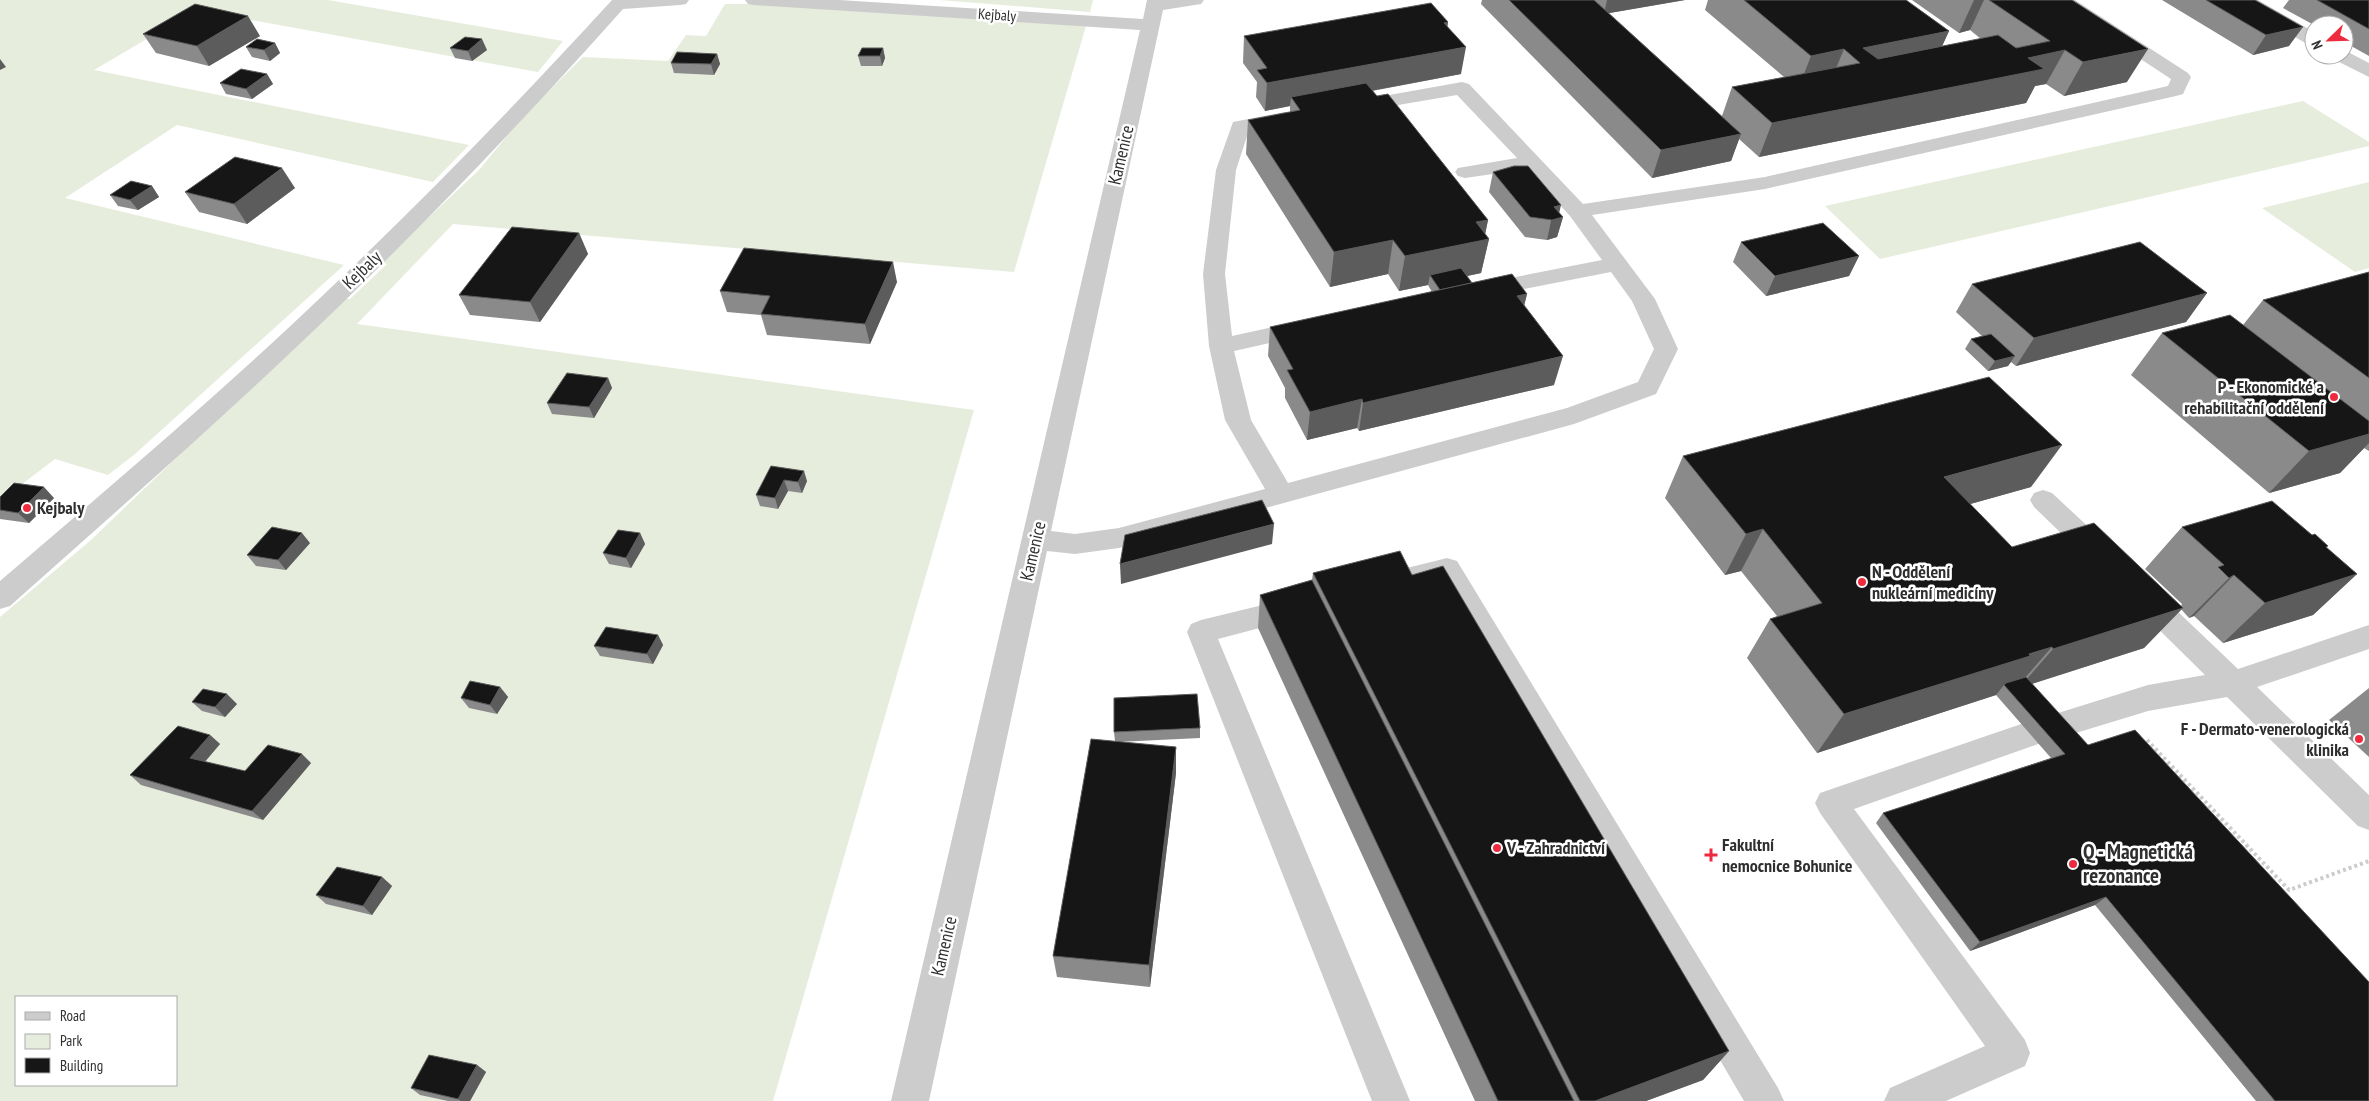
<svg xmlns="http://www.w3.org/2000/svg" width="2369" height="1101" font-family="'PT Sans Narrow',sans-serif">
<rect width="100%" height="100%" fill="#fff"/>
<g fill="#e6eddc" fill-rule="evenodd">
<path d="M 0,0 L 328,0 L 563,41 L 538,72 L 196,10 L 94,70 L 469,145 L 433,182 L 177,125 L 65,198 L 344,265 L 135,454 L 108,475 L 55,459 L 0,501 Z"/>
<path d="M 939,0 L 1093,0 L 1090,12 Z"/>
<path d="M 725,4 L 754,4 L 1086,26 L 1014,272 L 453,224 L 357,324 L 974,410 L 773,1101 L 0,1101 L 0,617 L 91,540 L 342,298 L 350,299 L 387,264 L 381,262 L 479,170 L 525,114 L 583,57 L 668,61 L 686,35 L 706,36 ZM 16,997 L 176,997 L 176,1085 L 16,1085 Z"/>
<path d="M 2303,101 L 2369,142 L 2369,146 L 1880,259 L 1825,206 Z"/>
<path d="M 2369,182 L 2369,268 L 2355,272 L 2262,208 Z"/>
</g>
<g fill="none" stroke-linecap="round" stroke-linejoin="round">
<path stroke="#ccc" stroke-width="4" stroke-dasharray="3 3" stroke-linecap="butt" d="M 2147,740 L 2289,890 L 2369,861"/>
<g fill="#ccc" fill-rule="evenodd">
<path d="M 612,0 L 689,0 L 686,4 L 680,5 L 623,9 C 516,129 405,245 288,355 C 197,441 103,523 10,606 L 0,609 L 0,581 C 91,503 183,425 271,344 C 390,234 503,119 612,0 Z"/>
<path d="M 745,0 L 839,0 L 1143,19 L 1147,0 L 1204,0 L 1201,4 L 1163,10 L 1051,531 L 1075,534 L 1119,528 L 1265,489 L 1225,420 L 1209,346 L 1203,274 L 1216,170 L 1233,122 L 1285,112 L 1292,114 L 1295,118 L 1292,122 L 1249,130 L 1236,170 L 1225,274 L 1232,336 L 1306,320 L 1314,323 L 1318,328 L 1314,333 L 1234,351 L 1251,420 L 1288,483 L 1567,408 L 1638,382 L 1654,349 L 1632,301 L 1611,272 L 1483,297 L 1475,295 L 1472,290 L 1475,285 L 1602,260 L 1570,216 L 1527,169 L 1465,178 L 1458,176 L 1455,172 L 1458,168 L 1517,158 L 1457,95 L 1357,112 L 1350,110 L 1347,106 L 1350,102 L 1462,82 L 1469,84 L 1583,204 L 1765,177 L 2168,86 L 2171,79 L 2057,4 L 2054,0 L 2075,0 L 2188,73 L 2191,77 L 2183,94 L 2176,96 L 1765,189 L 1592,215 L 1655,299 L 1678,349 L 1656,394 L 1574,424 L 1119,548 L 1075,554 L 1047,551 L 929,1101 L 891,1101 L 1140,30 L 754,5 L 748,4 Z"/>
<path d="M 2236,0 L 2258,0 L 2314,32 L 2314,46 L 2307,44 L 2239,4 Z"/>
<path d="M 2344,50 L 2369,63 L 2369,77 L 2333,59 L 2331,55 L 2344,55 Z"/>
<path d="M 2043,490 L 2052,493 L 2110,547 L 2114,554 L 2110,561 L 2100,565 L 2090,561 L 2034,507 L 2030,500 L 2034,493 Z"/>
<path d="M 1447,558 L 1457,561 L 1778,1088 L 1784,1101 L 1744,1101 L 1440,581 L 1409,589 L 1399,586 L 1395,578 L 1399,570 Z"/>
<path d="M 2143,585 L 2153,588 L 2238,669 L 2369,625 L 2369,649 L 2257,687 L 2369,795 L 2369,830 L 2358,826 L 2227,697 L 2148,711 L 2053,740 L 2044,737 L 2041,743 L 1854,809 L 2025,1040 L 2030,1053 L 2025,1066 L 1946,1101 L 1884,1101 L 1890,1088 L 1985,1046 L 1820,813 L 1815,803 L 1820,793 L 2030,721 L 2039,724 L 2042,718 L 2148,685 L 2205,675 L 2133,604 L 2129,596 L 2133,588 Z"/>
<path d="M 1295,597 L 1305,600 L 1309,608 L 1305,616 L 1218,639 L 1410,1101 L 1372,1101 L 1187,632 L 1191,624 L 1201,620 Z"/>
</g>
</g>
<g fill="#8a8a8a">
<path d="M 1482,0 L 1685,0 L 1609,13 L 1722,116 L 1732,87 L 1784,77 L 1705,10 L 1708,0 L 1906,0 L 1949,31 L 1942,46 L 1981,39 L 1970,30 L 1959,33 L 1912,0 L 2072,0 L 2127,82 L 2064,96 L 2046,84 L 2035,86 L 2026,103 L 1759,157 L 1739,139 L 1731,161 L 1652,178 L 1481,4 Z"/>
<path d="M 2162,0 L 2255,0 L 2289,46 L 2253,55 Z"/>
<path d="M 2289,0 L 2369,0 L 2369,56 L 2344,42 L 2344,25 L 2314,25 L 2283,8 Z"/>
<path d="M 1448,22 L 1447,27 L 1461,74 L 1372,91 L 1488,220 L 1485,234 L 1489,239 L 1481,273 L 1467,276 L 1472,283 L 1527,294 L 1524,306 L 1554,385 L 1359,431 L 1357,428 L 1307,440 L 1285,398 L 1285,388 L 1268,356 L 1270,327 L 1432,292 L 1428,285 L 1399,291 L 1388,274 L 1330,287 L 1246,154 L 1248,120 L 1290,112 L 1290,106 L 1265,111 L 1256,97 L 1257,82 L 1243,63 L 1244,36 Z"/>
<path d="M 143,34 L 260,36 L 209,66 L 156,53 Z"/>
<path d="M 275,43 L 280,53 L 270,61 L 252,57 L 246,47 Z"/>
<path d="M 450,48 L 487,50 L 472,61 L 455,58 Z"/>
<path d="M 883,48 L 885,58 L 882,66 L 861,66 L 858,56 Z"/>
<path d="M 717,54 L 720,64 L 714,75 L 674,73 L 671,63 Z"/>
<path d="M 267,74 L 273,84 L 252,99 L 226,94 L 220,83 Z"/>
<path d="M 1493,172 L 1559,213 L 1563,217 L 1557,237 L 1547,240 L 1525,237 L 1489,192 Z"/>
<path d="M 152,186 L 159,197 L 138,210 L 118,206 L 110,195 Z"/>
<path d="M 295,188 L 247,224 L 199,212 L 185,192 Z"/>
<path d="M 579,233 L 588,254 L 540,322 L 470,315 L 459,295 Z"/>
<path d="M 1741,242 L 1859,256 L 1849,276 L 1766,296 L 1733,262 Z"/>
<path d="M 2369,272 L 2369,451 L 2364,448 L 2340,473 L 2269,493 L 2131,375 L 2162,333 L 2243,325 L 2263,300 Z"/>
<path d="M 897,282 L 870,344 L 767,335 L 761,315 L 727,312 L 720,291 Z"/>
<path d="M 1972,284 L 2207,293 L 2186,322 L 2016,366 L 2011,362 L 2008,366 L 1988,371 L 1965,349 L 1971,339 L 1982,336 L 1956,312 Z"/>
<path d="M 608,378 L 612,388 L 594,418 L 552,414 L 547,403 Z"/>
<path d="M 1683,456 L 2031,487 L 1970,504 L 2012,547 L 2181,606 L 2182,604 L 2145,569 L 2182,527 L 2327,548 L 2357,574 L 2313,615 L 2223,643 L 2194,616 L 2189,618 L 2181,609 L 2144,648 L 2032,684 L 2369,1101 L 2256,1101 L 2095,905 L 1970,951 L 1876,823 L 1883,813 L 2051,758 L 1996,695 L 1817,753 L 1747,658 L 1770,619 L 1777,616 L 1741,571 L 1725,575 L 1665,498 Z"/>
<path d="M 771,466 L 807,481 L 802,493 L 788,491 L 778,509 L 760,506 L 756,495 Z"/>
<path d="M 0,497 L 54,498 L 29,523 L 0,519 Z"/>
<path d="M 640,533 L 645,544 L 631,568 L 609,564 L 603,553 Z"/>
<path d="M 310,543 L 286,570 L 256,566 L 247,555 Z"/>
<path d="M 1313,573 L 1412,575 L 1729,1051 L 1703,1080 L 1646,1101 L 1475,1101 L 1258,628 L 1260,595 L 1312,580 Z"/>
<path d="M 658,635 L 663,645 L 653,664 L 600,656 L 594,646 Z"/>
<path d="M 500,687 L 508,697 L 497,714 L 469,708 L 461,698 Z"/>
<path d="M 2369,688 L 2369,757 L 2329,720 Z"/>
<path d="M 192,702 L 237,704 L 225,717 L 202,711 Z"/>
<path d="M 1200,728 L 1200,738 L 1117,742 L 1176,747 L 1176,773 L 1150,987 L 1057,977 L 1053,956 L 1115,741 L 1114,732 Z"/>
<path d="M 210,735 L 220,744 L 205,762 L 245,771 L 311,763 L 263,820 L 141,785 L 130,775 Z"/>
<path d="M 382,877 L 392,886 L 372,915 L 326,904 L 316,895 Z"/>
<path d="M 477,1065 L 486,1072 L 470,1101 L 448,1101 L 420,1095 L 411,1088 Z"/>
</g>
<g fill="#5c5c5c">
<path d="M 1607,0 L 1685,0 L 1604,14 Z"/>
<path d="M 1974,0 L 1984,0 L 1970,30 L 1959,33 Z"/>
<path d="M 248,16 L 260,36 L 209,66 L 197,46 Z"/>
<path d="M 1448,22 L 1444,49 L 1444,23 Z"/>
<path d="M 2303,27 L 2289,46 L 2253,55 L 2266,35 Z"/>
<path d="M 1949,31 L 1934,64 L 1860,63 L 1863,48 Z"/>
<path d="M 482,39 L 487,50 L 472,61 L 468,51 Z"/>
<path d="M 275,43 L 280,53 L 270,61 L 264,50 Z"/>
<path d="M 1466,47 L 1461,74 L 1306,103 L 1291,97 L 1290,106 L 1265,111 L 1267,83 Z"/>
<path d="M 883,48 L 885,58 L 882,66 L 880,56 Z"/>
<path d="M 1844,49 L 1830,83 L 1798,89 L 1811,56 Z"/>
<path d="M 2148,49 L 2127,82 L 2064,96 L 2083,62 Z"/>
<path d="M 2065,50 L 2046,84 L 2035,86 L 2026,103 L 1759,157 L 1772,123 L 2028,58 Z"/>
<path d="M 717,54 L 720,64 L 714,75 L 711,64 Z"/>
<path d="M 0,59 L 6,67 L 0,70 Z"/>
<path d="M 267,74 L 273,84 L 252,99 L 246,89 Z"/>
<path d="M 1741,134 L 1731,161 L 1652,178 L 1661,150 Z"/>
<path d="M 282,168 L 295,188 L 247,224 L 234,204 Z"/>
<path d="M 152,186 L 159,197 L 138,210 L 130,200 Z"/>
<path d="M 1561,205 L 1558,218 L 1563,217 L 1557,237 L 1547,240 L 1554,207 Z"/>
<path d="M 1488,220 L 1484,240 L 1489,239 L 1481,273 L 1435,283 L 1430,275 L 1428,285 L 1399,291 L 1405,256 L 1476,222 Z"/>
<path d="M 579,233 L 588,254 L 540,322 L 530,302 Z"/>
<path d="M 1393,240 L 1388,274 L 1330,287 L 1334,252 Z"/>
<path d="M 1859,256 L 1849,276 L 1766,296 L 1775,276 Z"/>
<path d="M 893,262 L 897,282 L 870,344 L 865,324 Z"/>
<path d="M 2207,293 L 2186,322 L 2016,366 L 2034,338 Z"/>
<path d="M 1527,294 L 1520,322 L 1517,296 Z"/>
<path d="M 1563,356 L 1554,385 L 1359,431 L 1363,403 Z"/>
<path d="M 2015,356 L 2008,366 L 1988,371 L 1995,361 Z"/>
<path d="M 608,378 L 612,388 L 594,418 L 589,407 Z"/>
<path d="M 1362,399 L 1357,428 L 1307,440 L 1310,412 Z"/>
<path d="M 2369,434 L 2369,443 L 2340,473 L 2269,493 L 2309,451 Z"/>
<path d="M 2062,445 L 2031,487 L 1917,519 L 1944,477 Z"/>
<path d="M 804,471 L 807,481 L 802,493 L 798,482 Z"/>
<path d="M 784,480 L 788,491 L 778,509 L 775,498 Z"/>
<path d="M 44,487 L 54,498 L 29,523 L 18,513 Z"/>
<path d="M 1274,524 L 1272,544 L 1121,584 L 1120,564 Z"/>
<path d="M 1763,529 L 1741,571 L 1725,575 L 1746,534 Z"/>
<path d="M 302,533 L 310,543 L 286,570 L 278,560 Z"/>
<path d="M 640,533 L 645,544 L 631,568 L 626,558 Z"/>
<path d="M 2357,574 L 2313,615 L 2223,643 L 2265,603 Z"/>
<path d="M 2234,575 L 2194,616 L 2189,618 L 2229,578 Z"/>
<path d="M 2183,608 L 2144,648 L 2019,688 L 2053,649 Z"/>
<path d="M 658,635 L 663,645 L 653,664 L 647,654 Z"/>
<path d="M 2052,647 L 2017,687 L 2004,685 L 1996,695 L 1817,753 L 1844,714 Z"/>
<path d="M 500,687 L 508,697 L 497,714 L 490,705 Z"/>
<path d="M 227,694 L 237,704 L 225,717 L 215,707 Z"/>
<path d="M 210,735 L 220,744 L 200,767 L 190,758 Z"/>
<path d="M 1176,747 L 1176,773 L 1150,987 L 1149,965 Z"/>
<path d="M 302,754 L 311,763 L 263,820 L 252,811 Z"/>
<path d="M 382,877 L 392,886 L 372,915 L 363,906 Z"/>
<path d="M 2106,897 L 2095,905 L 1970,951 L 1980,942 Z"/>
<path d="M 1729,1051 L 1703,1080 L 1646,1101 L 1595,1101 Z"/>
<path d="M 477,1065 L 486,1072 L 470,1101 L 461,1101 L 458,1099 Z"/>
</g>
<g fill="#161616" stroke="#5c5c5c">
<path d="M 1509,0 L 1594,0 L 1741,134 L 1661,150 Z"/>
<path d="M 1744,0 L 1906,0 L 1949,31 L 1863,48 L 1878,59 L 1998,35 L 2016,48 L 2050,41 L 1989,0 L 2072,0 L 2148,49 L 2083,62 L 2065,50 L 2028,58 L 2044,69 L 1772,123 L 1732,87 L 1860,63 L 1844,49 L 1811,56 Z"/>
<path d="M 2206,0 L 2255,0 L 2303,27 L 2266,35 Z"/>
<path d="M 2317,0 L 2369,0 L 2369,29 Z"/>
<path d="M 1431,3 L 1448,22 L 1444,23 L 1466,47 L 1267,83 L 1257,70 L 1267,68 L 1244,36 Z"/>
<path d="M 195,4 L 248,16 L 197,46 L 143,34 Z"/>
<path d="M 465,37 L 482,39 L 468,51 L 450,48 Z"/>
<path d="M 257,39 L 275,43 L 264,50 L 246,47 Z"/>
<path d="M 862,48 L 883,48 L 880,56 L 858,56 Z"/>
<path d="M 677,52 L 717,54 L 711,64 L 671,63 Z"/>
<path d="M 241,69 L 267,74 L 246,89 L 220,83 Z"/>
<path d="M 1366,83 L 1377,96 L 1388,94 L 1488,220 L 1476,222 L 1489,239 L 1405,256 L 1393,240 L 1334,252 L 1248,120 L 1300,110 L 1291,97 Z"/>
<path d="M 235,157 L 282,168 L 234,204 L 185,192 Z"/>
<path d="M 1514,166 L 1528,166 L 1561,205 L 1554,207 L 1563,217 L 1552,220 L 1530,217 L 1493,172 Z"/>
<path d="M 131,181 L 152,186 L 130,200 L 110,195 Z"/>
<path d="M 1823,223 L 1859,256 L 1775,276 L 1741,242 Z"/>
<path d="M 512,227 L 579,233 L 530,302 L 459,295 Z"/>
<path d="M 2140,242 L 2207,293 L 2034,338 L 1972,284 Z"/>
<path d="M 744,248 L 893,262 L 865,324 L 761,314 L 770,296 L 720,291 Z"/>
<path d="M 1461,268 L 1472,283 L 1440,290 L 1430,275 Z"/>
<path d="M 2369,272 L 2369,378 L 2263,300 Z"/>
<path d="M 1512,274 L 1527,294 L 1517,296 L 1563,356 L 1363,403 L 1362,399 L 1310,412 L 1287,370 L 1293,369 L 1270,327 Z"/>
<path d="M 2230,315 L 2369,421 L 2369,434 L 2309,451 L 2162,333 Z"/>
<path d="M 1991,334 L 2015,356 L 1995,361 L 1971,339 Z"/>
<path d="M 567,373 L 608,378 L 589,407 L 547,403 Z"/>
<path d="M 1989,377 L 2062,445 L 1944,477 L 2012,547 L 2094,523 L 2183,608 L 2053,649 L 2052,647 L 2029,654 L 2030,656 L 1844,714 L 1770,619 L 1822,603 L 1763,529 L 1746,534 L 1683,456 Z"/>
<path d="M 771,466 L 804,471 L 798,482 L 784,480 L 775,498 L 756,495 Z"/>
<path d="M 14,483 L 44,487 L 18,513 L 0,510 L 0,497 Z"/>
<path d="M 1262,500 L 1274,524 L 1120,564 L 1125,535 Z"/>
<path d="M 2272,501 L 2312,535 L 2315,534 L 2328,546 L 2326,547 L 2357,574 L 2265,603 L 2234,575 L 2229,578 L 2218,567 L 2224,565 L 2182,527 Z"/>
<path d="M 272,527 L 302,533 L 278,560 L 247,555 Z"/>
<path d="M 618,530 L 640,533 L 626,558 L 603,553 Z"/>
<path d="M 1400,551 L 1412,575 L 1443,566 L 1729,1051 L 1595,1101 L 1580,1101 L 1313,573 Z"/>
<path d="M 1312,580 L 1574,1101 L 1498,1101 L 1260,595 Z"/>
<path d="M 606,627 L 658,635 L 647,654 L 594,646 Z"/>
<path d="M 2026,677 L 2088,745 L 2135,730 L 2369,982 L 2369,1101 L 2275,1101 L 2106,897 L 1980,942 L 1883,813 L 2065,754 L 2004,685 L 2006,683 Z"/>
<path d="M 470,681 L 500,687 L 490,705 L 461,698 Z"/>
<path d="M 203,689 L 227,694 L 215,707 L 192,702 Z"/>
<path d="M 1197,694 L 1200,728 L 1114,732 L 1114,698 Z"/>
<path d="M 178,726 L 210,735 L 190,758 L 245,771 L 268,745 L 302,754 L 252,811 L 130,775 Z"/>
<path d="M 1091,739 L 1176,747 L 1149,965 L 1053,956 Z"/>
<path d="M 337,867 L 382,877 L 363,906 L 316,895 Z"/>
<path d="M 429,1055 L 477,1065 L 458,1099 L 411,1088 Z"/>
</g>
<g fill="#ed2a3e" stroke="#fff" stroke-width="2">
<circle cx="2334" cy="397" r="5"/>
<circle cx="27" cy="508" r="5"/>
<circle cx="1862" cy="582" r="5"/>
<circle cx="2359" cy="739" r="5"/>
<circle cx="1497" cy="848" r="5"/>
<path d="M1708.5 847.5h5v5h5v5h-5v5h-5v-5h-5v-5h5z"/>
<circle cx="2073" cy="864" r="5"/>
</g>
<g text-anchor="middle" stroke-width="5" stroke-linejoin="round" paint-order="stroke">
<g font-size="15" fill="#2f2f2f" stroke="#fff">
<text transform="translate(997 15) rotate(4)" y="5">Kejbaly</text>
</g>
<g font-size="18" fill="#2f2f2f" stroke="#fff">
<text transform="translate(1121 155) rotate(-77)" y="6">Kamenice</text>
<text transform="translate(362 270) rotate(-44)" y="6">Kejbaly</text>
<text transform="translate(1033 551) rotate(-77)" y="6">Kamenice</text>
<text transform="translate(944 946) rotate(-77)" y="6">Kamenice</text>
</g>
<g font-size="18" font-weight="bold" fill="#2f2f2f" stroke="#fff" text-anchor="start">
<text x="2324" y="393" text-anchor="end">P - Ekonomické a<tspan x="2324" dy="21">rehabilitační oddělení</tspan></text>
<text x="37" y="514">Kejbaly</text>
<text x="1872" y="578">N - Oddělení<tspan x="1872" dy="21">nukleární medicíny</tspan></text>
<text x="2349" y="735" text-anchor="end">F - Dermato-venerologická<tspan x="2349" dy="21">klinika</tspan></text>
<text x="1722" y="851">Fakultní<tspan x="1722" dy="21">nemocnice Bohunice</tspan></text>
<text x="1507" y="854">V - Zahradnictví</text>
</g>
<g font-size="21" font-weight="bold" fill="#2f2f2f" stroke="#fff" text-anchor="start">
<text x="2083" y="859">Q - Magnetická<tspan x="2083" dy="24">rezonance</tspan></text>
</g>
</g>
<rect x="15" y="996" width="162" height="90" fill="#ffffff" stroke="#acacac"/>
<rect x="25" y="1012" width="25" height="8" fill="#cccccc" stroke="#acacac"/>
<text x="60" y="1021" font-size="15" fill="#2f2f2f">Road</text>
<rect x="25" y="1034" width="25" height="15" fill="#e6eddc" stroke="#acacac"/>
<text x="60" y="1046" font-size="15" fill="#2f2f2f">Park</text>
<rect x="25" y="1058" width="25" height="15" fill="#161616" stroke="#acacac"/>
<text x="60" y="1071" font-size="15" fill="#2f2f2f">Building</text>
<g transform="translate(2329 40) rotate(247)"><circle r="24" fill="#ffffff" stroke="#acacac"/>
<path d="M0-4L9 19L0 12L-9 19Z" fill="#ed2a3e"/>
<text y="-8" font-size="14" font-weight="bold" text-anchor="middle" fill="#2f2f2f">N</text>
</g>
</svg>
